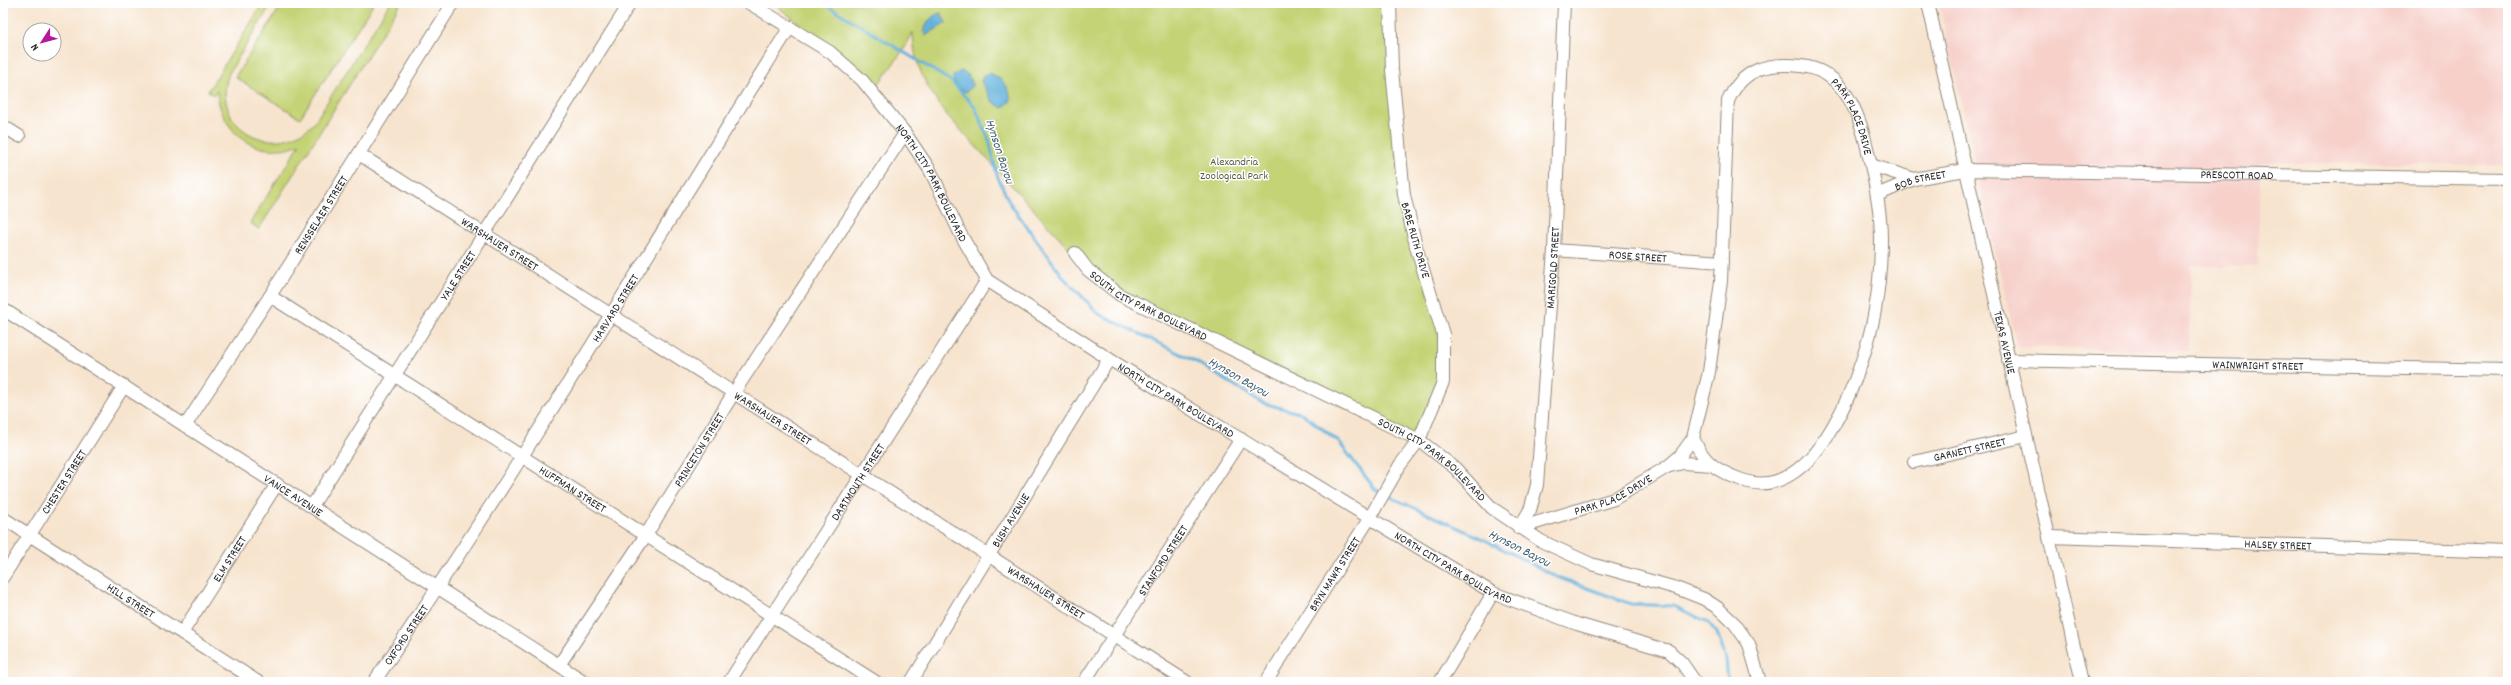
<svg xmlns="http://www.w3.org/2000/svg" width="2511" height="685" font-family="Dekko,sans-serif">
<rect width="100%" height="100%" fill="#fff"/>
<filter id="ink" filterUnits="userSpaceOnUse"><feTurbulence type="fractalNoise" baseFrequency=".025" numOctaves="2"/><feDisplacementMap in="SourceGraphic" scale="8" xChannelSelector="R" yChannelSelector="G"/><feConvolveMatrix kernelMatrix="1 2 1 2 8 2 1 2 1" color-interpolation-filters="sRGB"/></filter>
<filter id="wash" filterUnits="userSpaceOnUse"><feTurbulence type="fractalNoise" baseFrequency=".012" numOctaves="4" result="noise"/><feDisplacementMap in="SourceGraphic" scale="16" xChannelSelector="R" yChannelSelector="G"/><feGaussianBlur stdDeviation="0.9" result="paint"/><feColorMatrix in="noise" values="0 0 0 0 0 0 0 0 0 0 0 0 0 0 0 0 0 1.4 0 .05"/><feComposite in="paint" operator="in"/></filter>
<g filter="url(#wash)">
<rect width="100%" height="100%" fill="#f7e4ce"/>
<path fill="#f7d0ca" d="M 1939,3 L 2508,3 L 2503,165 L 2260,162 L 2258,267 L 2191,266 L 2189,351 L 2017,347 Z"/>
<g fill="#c4d375" stroke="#787f50">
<path d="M 263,3 L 272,3 L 229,73 C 209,128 274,163 314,123 L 390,3 L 401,3 L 259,229 L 250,223 L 300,144 C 294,146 287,149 280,149 C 245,153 219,123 217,91 L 214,95 L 208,91 Z"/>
<path d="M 283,3 L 374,3 L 300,118 L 235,77 Z"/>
<path d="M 773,3 L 1389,3 L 1403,194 L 1437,312 L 1443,382 L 1413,442 L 1167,319 L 1088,269 L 947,115 C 927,88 913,65 913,32 L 906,46 L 878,85 Z"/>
</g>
<g fill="#61b1dc" stroke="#466e84">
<path d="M 941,13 L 946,23 L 925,36 C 922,27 931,15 941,13 Z"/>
<path d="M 961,71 L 965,72 L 971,80 L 972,86 L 966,92 C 959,89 954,85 953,76 Z"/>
<path d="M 989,73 C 1001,78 1012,87 1010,102 L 1002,108 L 992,101 L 981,81 L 984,75 Z"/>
</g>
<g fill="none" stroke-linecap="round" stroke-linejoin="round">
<g stroke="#61b1dc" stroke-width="3">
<path d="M 823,3 L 951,81 L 975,107 L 989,140 L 997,175 L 1009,202 L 1064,278 L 1099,314 L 1193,360 L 1263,403 L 1303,414 L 1338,441 L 1375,489 L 1381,492"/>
<path d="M 1386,495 L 1481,538 L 1557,577 L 1631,604 L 1673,606 L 1708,622 L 1717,633 L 1726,659 L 1728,682"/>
</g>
</g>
</g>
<g filter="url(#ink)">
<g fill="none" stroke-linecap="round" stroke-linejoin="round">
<g stroke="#91887c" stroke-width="14">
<g id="minor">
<path id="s1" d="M 749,3 L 830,52 L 862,80 L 905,133 L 930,170 L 961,235 L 987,280 L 1109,359 L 1493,593 L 1577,624 L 1669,651 L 1682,663 L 1695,682"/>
<path id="s2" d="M 1928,3 L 2082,682"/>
<path d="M 3,126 L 19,136"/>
<path id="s3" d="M 359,154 L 1187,682"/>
<path d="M 1871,165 L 1914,179"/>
<path id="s4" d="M 1877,195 L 1914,179 L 1965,170 L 2508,179"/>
<path id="s5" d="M 1554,250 L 1722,262"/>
<path id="s6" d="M 1075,253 L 1088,270 L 1120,295 L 1419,440 L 1455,468 L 1492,508 L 1541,541 L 1591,564 L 1676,588 L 1704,599 L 1718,608 L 1735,624 L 1749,644 L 1760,682"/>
<path id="s7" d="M 270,296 L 876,682"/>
<path id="s8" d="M 3,309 L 585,682"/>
<path id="s9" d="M 2008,360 L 2508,370"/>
<path id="s10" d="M 185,426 L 270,296 L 453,3"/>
<path id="s11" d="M 1914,462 L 2026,436"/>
<path d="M 1670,466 L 1683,463 L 1712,465"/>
<path id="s12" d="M 312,506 L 630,3"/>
<path id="s13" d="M 3,518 L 258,682"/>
<path id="s14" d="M 1519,528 L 1614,499 L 1667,467 L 1680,456 L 1693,438 L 1709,372 L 1721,281 L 1728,101 C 1742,69 1768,62 1801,66 C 1844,70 1860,115 1868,152 C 1875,181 1881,210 1881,239 C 1881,262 1879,287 1875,310 C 1866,364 1818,507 1742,480 C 1717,471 1704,463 1693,438"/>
<path id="s15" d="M 1519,528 L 1530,510 L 1537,485 L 1554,250 L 1564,3"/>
<path id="s16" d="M 2049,537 L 2508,552"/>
<path id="s17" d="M 3,577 L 124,386"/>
<path id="s18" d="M 182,633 L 277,484"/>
<path id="s19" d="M 559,665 L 646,535 L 733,394 L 905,133"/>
<path id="s20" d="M 374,682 C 520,468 652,246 790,27"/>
<path id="s21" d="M 729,682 L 987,280"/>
<path id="s22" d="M 911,682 L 1109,359"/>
<path id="s23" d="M 1084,682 L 1241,439"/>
<path id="s24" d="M 1266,682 L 1369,519 L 1400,465 L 1419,440 L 1443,382 L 1443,334 L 1417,250 L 1404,195 L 1392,70 L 1390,3"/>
<path d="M 1440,682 L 1493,593"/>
</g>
</g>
<use href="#minor" stroke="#fff" stroke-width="12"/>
</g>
</g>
<g text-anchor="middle" stroke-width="3" stroke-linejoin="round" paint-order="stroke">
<g font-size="12" fill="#2b2b2b" stroke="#fff">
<text dy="4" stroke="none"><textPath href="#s14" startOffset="706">PARK PLACE DRIVE</textPath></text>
<text dy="4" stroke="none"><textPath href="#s4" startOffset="364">PRESCOTT ROAD</textPath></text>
<text dy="4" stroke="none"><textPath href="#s4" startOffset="46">BOB STREET</textPath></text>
<text dy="4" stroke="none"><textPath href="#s1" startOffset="262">NORTH CITY PARK BOULEVARD</textPath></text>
<text dy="4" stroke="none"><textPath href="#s10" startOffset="251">RENSSELAER STREET</textPath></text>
<text transform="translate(1416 240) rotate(74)" y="4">BABE RUTH DRIVE</text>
<text dy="4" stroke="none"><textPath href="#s3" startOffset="167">WARSHAUER STREET</textPath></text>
<text dy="4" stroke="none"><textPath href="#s5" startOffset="84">ROSE STREET</textPath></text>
<text dy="4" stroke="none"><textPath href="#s15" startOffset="265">MARIGOLD STREET</textPath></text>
<text dy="4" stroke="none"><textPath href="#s12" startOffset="273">YALE STREET</textPath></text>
<text dy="4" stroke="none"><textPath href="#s6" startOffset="92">SOUTH CITY PARK BOULEVARD</textPath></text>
<text dy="4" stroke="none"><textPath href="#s20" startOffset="445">HARVARD STREET</textPath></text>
<text dy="4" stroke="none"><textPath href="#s2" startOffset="348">TEXAS AVENUE</textPath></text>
<text dy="4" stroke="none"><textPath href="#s9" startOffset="250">WAINWRIGHT STREET</textPath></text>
<text dy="4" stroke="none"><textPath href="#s1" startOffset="598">NORTH CITY PARK BOULEVARD</textPath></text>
<text dy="4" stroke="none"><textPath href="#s3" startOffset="491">WARSHAUER STREET</textPath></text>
<text dy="4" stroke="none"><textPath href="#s19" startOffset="257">PRINCETON STREET</textPath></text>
<text dy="4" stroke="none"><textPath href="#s11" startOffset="57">GARNETT STREET</textPath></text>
<text dy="4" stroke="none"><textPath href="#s6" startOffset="416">SOUTH CITY PARK BOULEVARD</textPath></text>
<text dy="4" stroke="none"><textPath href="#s17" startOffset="113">CHESTER STREET</textPath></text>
<text dy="4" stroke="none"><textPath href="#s21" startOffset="238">DARTMOUTH STREET</textPath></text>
<text dy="4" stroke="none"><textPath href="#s7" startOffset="359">HUFFMAN STREET</textPath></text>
<text dy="4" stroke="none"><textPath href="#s14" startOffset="100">PARK PLACE DRIVE</textPath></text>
<text dy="4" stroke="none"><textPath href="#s8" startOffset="345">VANCE AVENUE</textPath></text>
<text dy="4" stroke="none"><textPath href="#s22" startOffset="190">BUSH AVENUE</textPath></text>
<text dy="4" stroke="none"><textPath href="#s16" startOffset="229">HALSEY STREET</textPath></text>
<text dy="4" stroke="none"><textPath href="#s18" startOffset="88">ELM STREET</textPath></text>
<text dy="4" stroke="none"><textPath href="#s23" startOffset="145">STANFORD STREET</textPath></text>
<text dy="4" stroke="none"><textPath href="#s1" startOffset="922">NORTH CITY PARK BOULEVARD</textPath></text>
<text dy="4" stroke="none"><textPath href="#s24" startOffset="128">BRYN MAWR STREET</textPath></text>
<text dy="4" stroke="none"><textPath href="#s3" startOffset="815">WARSHAUER STREET</textPath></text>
<text dy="4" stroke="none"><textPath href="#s13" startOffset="152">HILL STREET</textPath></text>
<text dy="4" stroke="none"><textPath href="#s20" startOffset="57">OXFORD STREET</textPath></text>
</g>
<g font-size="12" fill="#595d41" stroke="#fff">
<text x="1234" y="165">Alexandria<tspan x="1234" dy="14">Zoological Park</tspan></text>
</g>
<g font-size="13" font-style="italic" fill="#416172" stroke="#fff">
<text transform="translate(1001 151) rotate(72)" y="5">Hynson Bayou</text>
<text transform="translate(1239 376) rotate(30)" y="5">Hynson Bayou</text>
<text transform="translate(1520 547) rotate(27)" y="5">Hynson Bayou</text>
</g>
</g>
<rect width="2511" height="685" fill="none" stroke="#fff" stroke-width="16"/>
<g transform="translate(42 42) rotate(234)"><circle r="19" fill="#ffffff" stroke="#aaaaaa"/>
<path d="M0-3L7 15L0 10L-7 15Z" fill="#b5179e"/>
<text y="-6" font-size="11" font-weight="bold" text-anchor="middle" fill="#2b2b2b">N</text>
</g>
</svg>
